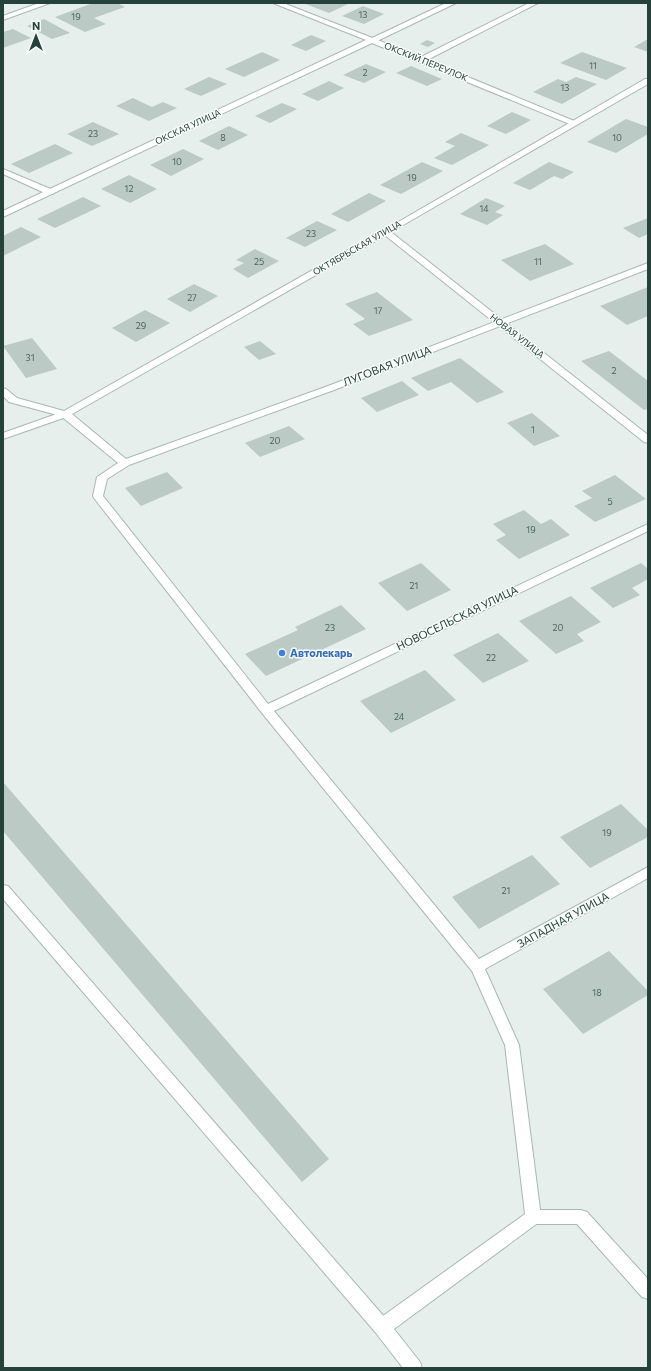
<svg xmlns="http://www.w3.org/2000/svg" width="651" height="1371" font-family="Commissioner,sans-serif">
<rect width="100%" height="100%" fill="#e6efeb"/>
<g fill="#bbcac4">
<path d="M 93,3 L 117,3 L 125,7 L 94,18 L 106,24 L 85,32 L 55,17 Z"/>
<path d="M 303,3 L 350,3 L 329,13 Z"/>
<path d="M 363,6 L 384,14 L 364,24 L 342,16 Z"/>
<path d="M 44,19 L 70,33 L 52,39 L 27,26 Z"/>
<path d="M 13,29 L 31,38 L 3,48 L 3,32 Z"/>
<path d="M 311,35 L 326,41 L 306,51 L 291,45 Z"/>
<path d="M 648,39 L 648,52 L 634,47 Z"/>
<path d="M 427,40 L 435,43 L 428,47 L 420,44 Z"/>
<path d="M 262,52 L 280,60 L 244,77 L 225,69 Z"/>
<path d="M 582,52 L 627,68 L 606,80 L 560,63 Z"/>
<path d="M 366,64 L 386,72 L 364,83 L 343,75 Z"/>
<path d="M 411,66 L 442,79 L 427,86 L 396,73 Z"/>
<path d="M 209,77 L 227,84 L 201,96 L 184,89 Z"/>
<path d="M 576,77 L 597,84 L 562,104 L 533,92 L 558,79 L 566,82 Z"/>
<path d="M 329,81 L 344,88 L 318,101 L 302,94 Z"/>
<path d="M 133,98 L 152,107 L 163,102 L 177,108 L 149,121 L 116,106 Z"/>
<path d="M 282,103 L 297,109 L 270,123 L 255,116 Z"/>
<path d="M 512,112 L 531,120 L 506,134 L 487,126 Z"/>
<path d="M 626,119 L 648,127 L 648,134 L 616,153 L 587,142 Z"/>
<path d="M 93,122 L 119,134 L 92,146 L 67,134 Z"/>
<path d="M 229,126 L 248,135 L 218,150 L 199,141 Z"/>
<path d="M 461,133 L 489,145 L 452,165 L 434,158 L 455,146 L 445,142 Z"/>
<path d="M 55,144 L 73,153 L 29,173 L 11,164 Z"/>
<path d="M 183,149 L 204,159 L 171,176 L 150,165 Z"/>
<path d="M 422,162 L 443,171 L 401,194 L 380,185 Z"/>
<path d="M 549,162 L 574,172 L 562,179 L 554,176 L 530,190 L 513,183 Z"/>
<path d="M 129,175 L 157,189 L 130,203 L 101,189 Z"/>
<path d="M 369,193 L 386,201 L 348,222 L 331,214 Z"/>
<path d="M 83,197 L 101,206 L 55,228 L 37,219 Z"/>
<path d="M 486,198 L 505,206 L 495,212 L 503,215 L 487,225 L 460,214 Z"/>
<path d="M 648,218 L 648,234 L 639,238 L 623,228 Z"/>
<path d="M 317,221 L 337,230 L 305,247 L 286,238 Z"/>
<path d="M 21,227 L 41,237 L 3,256 L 3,236 Z"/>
<path d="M 545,244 L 574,264 L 530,281 L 501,260 Z"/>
<path d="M 255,249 L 279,261 L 248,278 L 233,269 L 244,263 L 236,260 Z"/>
<path d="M 194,284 L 218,296 L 190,312 L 167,299 Z"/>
<path d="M 648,287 L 648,316 L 627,325 L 600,306 Z"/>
<path d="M 377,292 L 413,320 L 369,336 L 353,324 L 365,319 L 345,304 Z"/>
<path d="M 145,310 L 170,323 L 136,342 L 112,328 Z"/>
<path d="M 32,338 L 57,369 L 26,378 L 3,346 Z"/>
<path d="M 260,341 L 276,354 L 259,360 L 244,347 Z"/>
<path d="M 609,351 L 648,381 L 648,409 L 644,410 L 581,361 Z"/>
<path d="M 460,358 L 504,392 L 477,403 L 451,382 L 428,391 L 411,378 Z"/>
<path d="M 402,381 L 419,395 L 377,412 L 361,398 Z"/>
<path d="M 532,413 L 560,436 L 534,446 L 507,423 Z"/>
<path d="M 289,426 L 305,439 L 260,457 L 245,443 Z"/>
<path d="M 167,472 L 183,488 L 141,506 L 125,488 Z"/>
<path d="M 615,475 L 646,499 L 595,522 L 574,506 L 592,498 L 582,491 Z"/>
<path d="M 524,510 L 541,524 L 551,519 L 570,535 L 519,559 L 496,540 L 506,535 L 493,524 Z"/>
<path d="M 421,563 L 451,590 L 407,611 L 378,583 Z"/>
<path d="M 641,563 L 648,569 L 648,579 L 632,588 L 640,595 L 613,608 L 590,588 Z"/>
<path d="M 571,596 L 601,622 L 577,634 L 584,641 L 556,654 L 519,621 Z"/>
<path d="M 341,605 L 366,629 L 266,676 L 245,654 L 298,630 L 295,627 Z"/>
<path d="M 498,633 L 529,661 L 483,683 L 453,655 Z"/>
<path d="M 425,670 L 456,700 L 391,733 L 360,701 Z"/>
<path d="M 3,782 L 329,1159 L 302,1182 L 3,831 Z"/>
<path d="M 621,804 L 648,830 L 648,837 L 590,868 L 560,837 Z"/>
<path d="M 532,855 L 560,884 L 479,929 L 452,897 Z"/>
<path d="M 609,951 L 648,991 L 648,995 L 583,1034 L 543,989 Z"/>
</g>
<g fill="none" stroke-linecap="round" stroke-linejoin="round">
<g stroke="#a8b8b2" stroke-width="2">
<g id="service">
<path d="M 446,3 L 456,3 L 375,42 L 372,42 L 368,40 Z"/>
<path d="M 3,169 L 53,190 L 54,192 L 53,194 L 47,194 L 3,174 Z"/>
<path d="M 65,411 L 70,414 L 69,416 L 3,439 L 3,433 Z"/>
<path d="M 3,885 L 8,886 L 388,1321 L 390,1327 L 388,1333 L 382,1335 L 376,1333 L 3,899 Z"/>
<path d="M 533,1210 L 581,1210 L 587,1212 L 648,1279 L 648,1299 L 642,1297 L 577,1224 L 533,1224 L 527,1222 L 525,1217 L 527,1212 Z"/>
</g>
</g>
<g stroke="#a8b8b2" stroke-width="2">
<g id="minor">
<path d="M 39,3 L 50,3 L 3,20 L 3,16 Z"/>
<path d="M 273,3 L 283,3 L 421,57 L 529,3 L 538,3 L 427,60 L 579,123 L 575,125 L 572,125 L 372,43 L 3,217 L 3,211 L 366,40 Z"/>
<path d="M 385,229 L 388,230 L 389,232 L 388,234 L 72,414 L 126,459 L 328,386 L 648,263 L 648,269 L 334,390 L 129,465 L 107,479 L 103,496 L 268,704 L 648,524 L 648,531 L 274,711 L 479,959 L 648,867 L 648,878 L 485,969 L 519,1045 L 541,1217 L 539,1222 L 394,1329 L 420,1362 L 422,1368 L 403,1368 L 376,1333 L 374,1327 L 376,1321 L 525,1214 L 505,1045 L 472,971 L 262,713 L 94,498 L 93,496 L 97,477 L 118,463 L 61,416 L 9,402 L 3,396 L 3,388 L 6,389 L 17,398 L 64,411 Z"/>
</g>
</g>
<g stroke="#a8b8b2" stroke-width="2">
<path id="tertiary" d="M 645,79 L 648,79 L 648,84 L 391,232 L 648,435 L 648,443 L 644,442 L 381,232 Z"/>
</g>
<use href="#service" fill="#fff" fill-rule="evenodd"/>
<use href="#minor" fill="#fff" fill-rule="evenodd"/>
<use href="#tertiary" fill="#fff" fill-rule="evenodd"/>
</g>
<circle fill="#3f7fe0" stroke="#f7fbf9" stroke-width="1.5" cx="282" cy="653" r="4"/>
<g text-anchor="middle" stroke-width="3" stroke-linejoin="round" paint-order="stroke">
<g font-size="9" fill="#4a645c">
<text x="363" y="18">13</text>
<text x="76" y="20">19</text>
<text x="593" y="69">11</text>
<text x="365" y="76">2</text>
<text x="565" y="91">13</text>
<text x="93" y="137">23</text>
<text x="223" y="141">8</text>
<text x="617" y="141">10</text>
<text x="177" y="165">10</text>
<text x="412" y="181">19</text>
<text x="129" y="192">12</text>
<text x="484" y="212">14</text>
<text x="311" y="237">23</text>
<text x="259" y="265">25</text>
<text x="538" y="265">11</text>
<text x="192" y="301">27</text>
<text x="378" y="314">17</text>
<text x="141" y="329">29</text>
<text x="30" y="361">31</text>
<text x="614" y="374">2</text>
<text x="533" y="433">1</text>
<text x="275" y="444">20</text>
<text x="610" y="505">5</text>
<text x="531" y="533">19</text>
<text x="414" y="589">21</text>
<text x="330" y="631">23</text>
<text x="558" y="631">20</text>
<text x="491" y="661">22</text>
<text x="399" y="720">24</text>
<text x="607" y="836">19</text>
<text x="506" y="894">21</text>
<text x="597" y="996">18</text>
</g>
<g font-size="9" fill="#24423a" stroke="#f7fbf9">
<text transform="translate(426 62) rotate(22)" y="3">ОКСКИЙ ПЕРЕУЛОК</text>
<text transform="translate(188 127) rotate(-25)" y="3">ОКСКАЯ УЛИЦА</text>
<text transform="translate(357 248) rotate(-30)" y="3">ОКТЯБРЬСКАЯ УЛИЦА</text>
<text transform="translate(517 336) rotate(38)" y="3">НОВАЯ УЛИЦА</text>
</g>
<g font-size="11" fill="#24423a" stroke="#f7fbf9">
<text transform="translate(387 366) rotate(-21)" y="4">ЛУГОВАЯ УЛИЦА</text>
<text transform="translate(457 618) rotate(-26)" y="4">НОВОСЕЛЬСКАЯ УЛИЦА</text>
<text transform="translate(563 920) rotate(-29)" y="4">ЗАПАДНАЯ УЛИЦА</text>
</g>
<g font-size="11" font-weight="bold" fill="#366cbe" stroke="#f7fbf9" text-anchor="start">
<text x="290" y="657">Автолекарь</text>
</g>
</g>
<rect width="651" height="1371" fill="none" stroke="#24423a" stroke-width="8"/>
<g transform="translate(36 36)" stroke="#f7fbf9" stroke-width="3" paint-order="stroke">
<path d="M0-3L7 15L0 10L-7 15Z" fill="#24423a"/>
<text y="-6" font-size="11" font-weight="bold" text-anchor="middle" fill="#24423a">N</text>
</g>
</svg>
